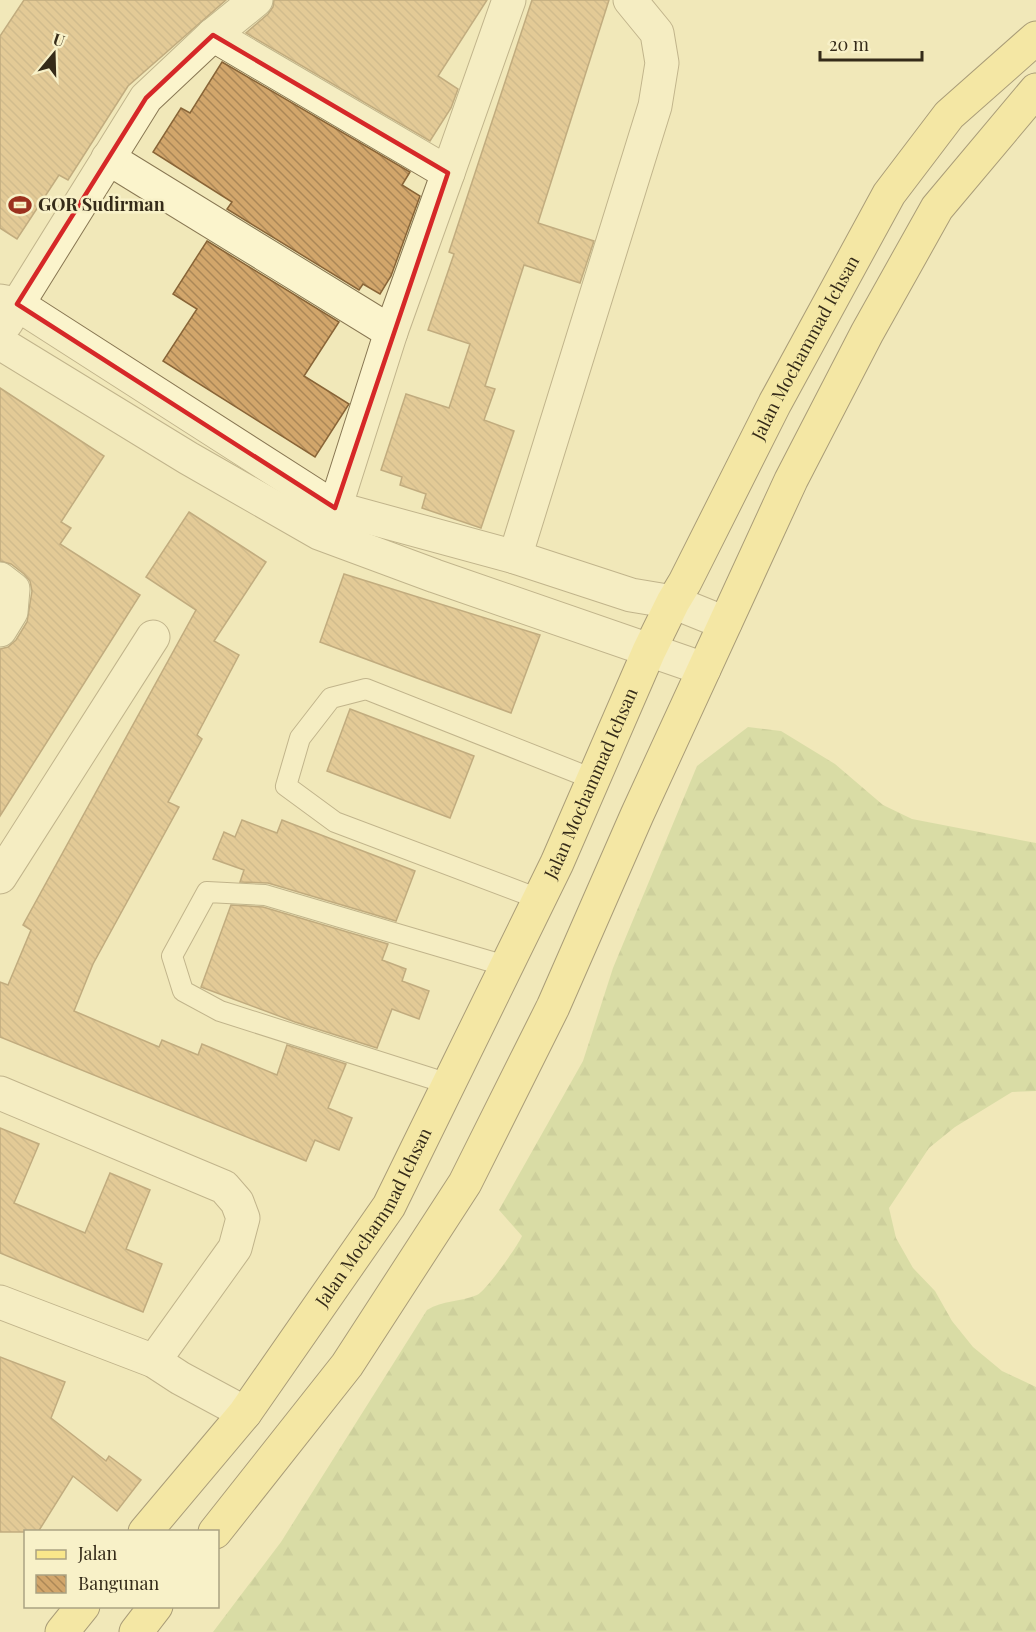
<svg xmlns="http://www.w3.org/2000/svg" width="1036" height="1632" font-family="'Playfair Display',serif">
<defs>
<pattern id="forest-firs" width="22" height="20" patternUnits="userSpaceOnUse" patternTransform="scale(1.5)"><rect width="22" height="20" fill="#bdcf8c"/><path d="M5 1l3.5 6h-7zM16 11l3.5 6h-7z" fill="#a3b278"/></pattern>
<pattern id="building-back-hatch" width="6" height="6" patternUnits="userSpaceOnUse" patternTransform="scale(1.5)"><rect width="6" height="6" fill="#d2a66b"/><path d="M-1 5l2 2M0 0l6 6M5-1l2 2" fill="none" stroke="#ab8757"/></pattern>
</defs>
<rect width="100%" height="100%" fill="#f1e8b9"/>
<path fill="url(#forest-firs)" d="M 748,727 L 781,731 L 835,764 L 883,805 L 912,819 L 1036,843 L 1036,1091 L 1012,1092 L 955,1127 L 929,1148 L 889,1208 L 896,1238 L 913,1268 L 935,1291 L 952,1321 L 973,1347 L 1002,1371 L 1036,1387 L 1036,1632 L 213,1632 L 281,1542 L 427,1310 C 443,1300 460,1302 477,1295 C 486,1291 517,1247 522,1236 L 499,1210 L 583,1061 L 613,968 L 697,766 Z"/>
<g fill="url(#building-back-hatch)" stroke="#886437" stroke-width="1.5">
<path d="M 24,0 L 226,0 L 128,86 L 68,180 L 59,175 L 17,239 L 0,228 L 0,36 Z"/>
<path d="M 274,0 L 487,0 L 438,76 L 458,89 L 451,108 L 430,141 L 246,33 L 268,14 L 273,7 Z"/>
<path d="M 532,0 L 609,0 L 538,223 L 594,241 L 580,283 L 524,265 L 485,386 L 495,389 L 484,420 L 514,431 L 481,528 L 422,508 L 426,494 L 400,485 L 402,477 L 381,470 L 406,394 L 449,408 L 470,344 L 428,330 L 454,254 L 449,252 Z"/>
<path d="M 222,62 L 410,172 L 402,185 L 420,196 L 391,276 L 380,294 L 363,284 L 359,290 L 227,209 L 232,202 L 153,152 L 181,108 L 190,113 Z"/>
<path d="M 207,241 L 339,322 L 304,376 L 349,404 L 315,457 L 163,361 L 197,309 L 173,294 Z"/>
<path d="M 0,388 L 104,456 L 61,522 L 71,528 L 60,544 L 140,595 L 0,816 L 0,649 L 8,647 L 16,640 L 27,622 L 32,591 L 30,581 L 24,574 L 11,564 L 0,561 Z"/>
<path d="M 189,512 L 266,562 L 214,641 L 239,655 L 197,735 L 202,739 L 168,802 L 179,807 L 93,964 L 74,1011 L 159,1047 L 162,1040 L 198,1055 L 202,1044 L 277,1075 L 287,1045 L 346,1064 L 328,1108 L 352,1118 L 339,1150 L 315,1140 L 306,1161 L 0,1037 L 0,982 L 8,985 L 31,930 L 23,925 L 196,610 L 146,577 Z"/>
<path d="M 344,574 L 540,635 L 511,713 L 320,642 Z"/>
<path d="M 350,709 L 474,756 L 450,818 L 327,771 Z"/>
<path d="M 242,820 L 277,833 L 282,820 L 415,871 L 396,921 L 268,883 L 240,882 L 244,870 L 213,859 L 224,832 L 235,837 Z"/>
<path d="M 231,905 L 263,907 L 388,944 L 382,960 L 406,969 L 402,981 L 429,991 L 419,1019 L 392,1009 L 377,1048 L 295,1022 L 201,987 Z"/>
<path d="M 0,1128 L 39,1144 L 14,1203 L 85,1233 L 110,1173 L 150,1190 L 126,1249 L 162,1264 L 143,1312 L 0,1253 Z"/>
<path d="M 0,1357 L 65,1382 L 51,1418 L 106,1461 L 109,1456 L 141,1480 L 117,1511 L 73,1476 L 38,1532 L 0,1532 Z"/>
</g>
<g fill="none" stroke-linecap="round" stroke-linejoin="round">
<g stroke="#887753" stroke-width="22">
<g id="lane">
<path d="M 539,899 L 335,822 L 286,786 L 300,738 L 331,698 L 366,689 L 593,779"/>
<path d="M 449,1084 L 220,1011 L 183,991 L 172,956 L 207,892 L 265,895 L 506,966"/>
</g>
</g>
<g stroke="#887753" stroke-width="35">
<g id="street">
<path d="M 108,158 L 391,332 L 448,173 L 213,35"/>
<path d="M 448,173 L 509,0"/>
<path d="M 0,301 L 17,304 L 335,508 L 515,557 L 631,595 L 673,602 L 725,623"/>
<path d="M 6,323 L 146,98 L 213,35 L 256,0"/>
<path d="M 0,343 L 188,458 L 319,533 L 435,576 L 704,669"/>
<path d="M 335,508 L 391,332"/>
<path d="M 515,557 L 655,106 L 662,63 L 657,33 L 630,0"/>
<path d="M 0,579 L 13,589 L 11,612 L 0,630"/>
<path d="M 0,877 L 153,637"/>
<path d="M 0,1093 L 224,1187 L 237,1202 L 243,1218 L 235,1248 L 154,1361"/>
<path d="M 0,1302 L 154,1361 L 180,1378 L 245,1413"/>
</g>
</g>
<g stroke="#544328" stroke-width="35">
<g id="primary">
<path id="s1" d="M 145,1532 L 245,1413 L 389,1206 L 557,863 L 649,651 L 673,602 L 685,582 L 775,403 L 889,194 L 949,115 L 1036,38"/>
<path d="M 215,1532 L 347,1365 L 465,1183 L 553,1007 L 637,815 L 791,480 L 867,333 L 937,208 L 1036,90"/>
<path d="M 62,1632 L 83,1606"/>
<path d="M 136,1632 L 156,1606"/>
</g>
</g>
<use href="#lane" stroke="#fbf4cc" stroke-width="20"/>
<use href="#street" stroke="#fbf4cc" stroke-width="33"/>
<use href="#primary" stroke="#f9e78b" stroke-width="33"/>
</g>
<path d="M0 0H1036V1632H0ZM 213,35 L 448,173 L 335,508 L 17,304 L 146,98 Z" fill="#f1e8b9" fill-opacity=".55" fill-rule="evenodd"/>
<path fill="none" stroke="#d62828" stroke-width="4.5" stroke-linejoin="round" d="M 213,35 L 448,173 L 335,508 L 17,304 L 146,98 Z"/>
<defs>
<g id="stadium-bare" transform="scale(1.8)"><path d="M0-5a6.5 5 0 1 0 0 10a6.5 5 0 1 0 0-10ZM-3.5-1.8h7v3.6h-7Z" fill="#9b311e" stroke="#f8f1c8" stroke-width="2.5" paint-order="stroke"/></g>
</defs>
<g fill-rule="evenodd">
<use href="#stadium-bare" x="20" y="205"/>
</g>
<g text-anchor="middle" stroke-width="5" stroke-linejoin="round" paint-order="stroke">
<g font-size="18" font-weight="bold" fill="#352b19" stroke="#f8f1c8" text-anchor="start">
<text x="38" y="211">GOR Sudirman</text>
</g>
<g font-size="18" fill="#352b19" stroke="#f8f1c8">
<text dy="6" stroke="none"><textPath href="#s1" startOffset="1362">Jalan Mochammad Ichsan</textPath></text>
<text dy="6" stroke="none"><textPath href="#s1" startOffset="876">Jalan Mochammad Ichsan</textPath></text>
<text dy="6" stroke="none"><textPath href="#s1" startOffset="390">Jalan Mochammad Ichsan</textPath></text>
</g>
</g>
<rect x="24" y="1530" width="195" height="78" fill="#f8f1c8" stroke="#aaa282" stroke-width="1.5"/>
<rect x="36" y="1550" width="30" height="9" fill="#f9e78b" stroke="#aaa282" stroke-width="1.5"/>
<text x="78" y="1560" font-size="18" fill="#352b19">Jalan</text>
<rect x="36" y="1575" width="30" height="18" fill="url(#building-back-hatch)" stroke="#aaa282" stroke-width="1.5"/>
<text x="78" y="1590" font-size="18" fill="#352b19">Bangunan</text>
<g transform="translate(54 54) rotate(19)" stroke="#f8f1c8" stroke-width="4.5" paint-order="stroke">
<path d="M0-4.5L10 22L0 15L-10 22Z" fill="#352b19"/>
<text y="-9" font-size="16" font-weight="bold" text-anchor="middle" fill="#352b19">U</text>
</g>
<path d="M820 51v9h102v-9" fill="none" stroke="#352b19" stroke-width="3"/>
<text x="829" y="51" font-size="18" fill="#352b19" stroke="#f8f1c8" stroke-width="4.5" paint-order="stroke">20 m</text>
</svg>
